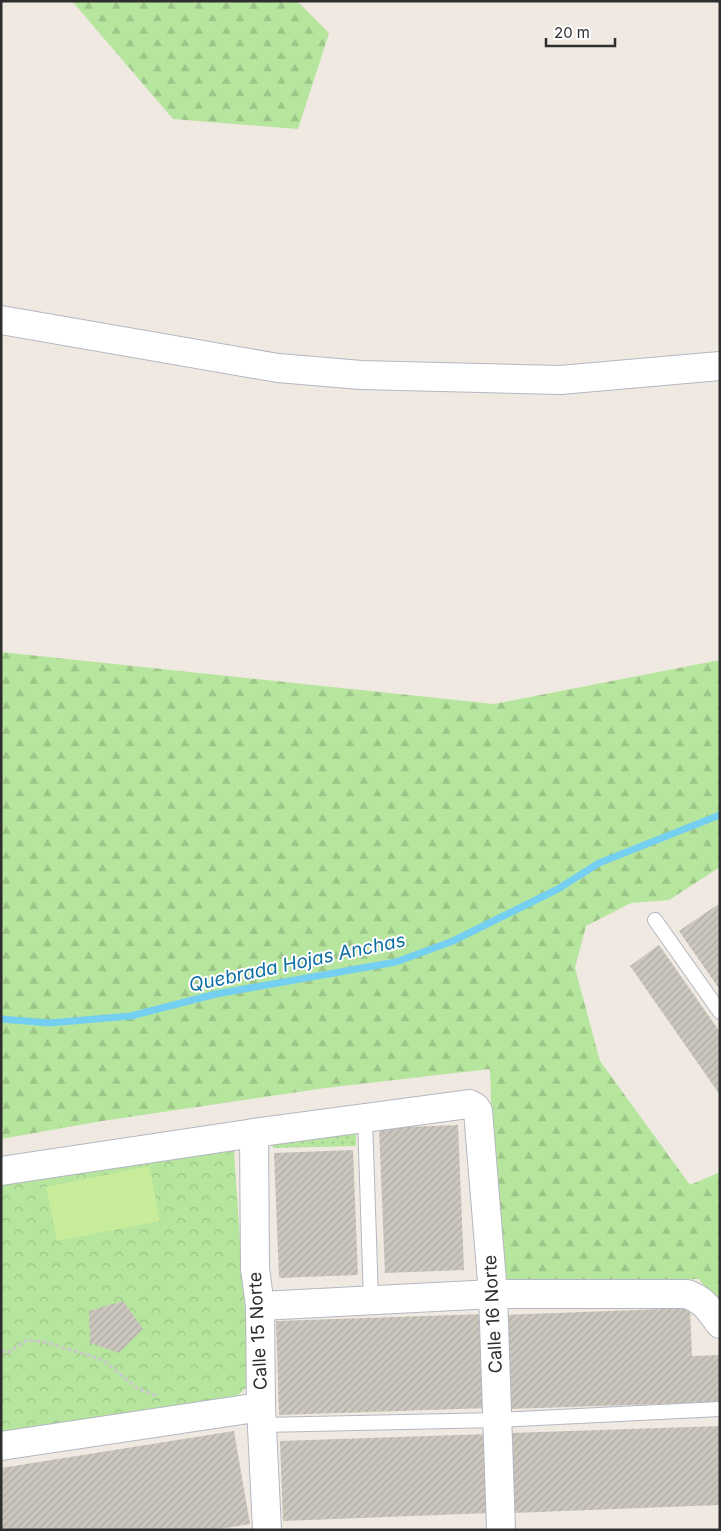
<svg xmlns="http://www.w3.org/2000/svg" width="721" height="1531" font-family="Inter,sans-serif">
<defs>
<pattern id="forest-firs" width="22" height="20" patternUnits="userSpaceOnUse" patternTransform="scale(1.25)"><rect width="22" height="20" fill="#b6e59e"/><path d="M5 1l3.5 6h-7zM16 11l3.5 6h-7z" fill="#9dc588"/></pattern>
<pattern id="park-crowns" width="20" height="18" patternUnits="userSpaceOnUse" patternTransform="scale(1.25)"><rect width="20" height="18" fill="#b6e59e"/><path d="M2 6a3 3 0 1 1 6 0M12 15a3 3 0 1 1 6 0" fill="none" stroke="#9dc588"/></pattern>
<pattern id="garden-dots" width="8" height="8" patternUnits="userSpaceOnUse" patternTransform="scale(1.25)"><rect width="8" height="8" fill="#b6e59e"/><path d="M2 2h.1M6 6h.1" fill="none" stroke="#9dc588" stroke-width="1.8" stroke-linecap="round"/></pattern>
<pattern id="building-hatch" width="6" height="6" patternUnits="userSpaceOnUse" patternTransform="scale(1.25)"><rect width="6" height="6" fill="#cbc7bf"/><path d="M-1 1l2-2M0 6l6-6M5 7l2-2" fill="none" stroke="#afaba4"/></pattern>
</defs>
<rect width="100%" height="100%" fill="#efe9e1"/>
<g fill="url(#forest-firs)">
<path d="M 72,1 L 297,1 L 329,33 L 298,129 L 173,119 Z"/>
<path d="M 1,652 L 494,704 L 720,660 L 720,867 L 669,900 L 631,903 L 586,926 L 575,968 L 600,1061 L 690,1185 L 720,1172 L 720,1308 L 699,1279 L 504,1284 L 497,1275 L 490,1069 L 325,1088 L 102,1121 L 1,1139 Z"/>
</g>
<path fill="url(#park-crowns)" d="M 218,1127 L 234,1152 L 250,1384 L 234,1399 L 1,1436 L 1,1165 Z"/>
<path fill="url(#garden-dots)" d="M 270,1121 L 356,1126 L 356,1146 L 273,1148 Z"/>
<path fill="#c9ec9a" d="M 149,1166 L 160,1221 L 57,1241 L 46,1187 Z"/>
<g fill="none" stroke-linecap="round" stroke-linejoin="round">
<path stroke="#75cff0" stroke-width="7" d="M 1,1019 L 49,1023 L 131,1016 L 216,994 L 396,962 L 453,941 L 558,889 L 599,863 L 720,815"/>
</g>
<g fill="url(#building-hatch)">
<path d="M 720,903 L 720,990 L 679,931 Z"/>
<path d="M 659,945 L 720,1032 L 720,1095 L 630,966 Z"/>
<path d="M 458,1125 L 464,1270 L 385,1273 L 379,1128 Z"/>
<path d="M 353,1150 L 358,1275 L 279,1278 L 274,1153 Z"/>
<path d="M 123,1301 L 143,1329 L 119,1353 L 90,1343 L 89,1311 Z"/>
<path d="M 690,1308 L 692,1356 L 720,1355 L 720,1402 L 505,1409 L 502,1315 Z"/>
<path d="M 485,1314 L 489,1408 L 279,1415 L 276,1321 Z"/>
<path d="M 720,1426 L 720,1505 L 512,1513 L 509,1433 Z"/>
<path d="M 234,1431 L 250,1524 L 214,1530 L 1,1530 L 1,1468 Z"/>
<path d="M 487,1434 L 490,1513 L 283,1521 L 280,1441 Z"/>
</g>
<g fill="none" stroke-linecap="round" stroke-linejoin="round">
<g stroke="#b4b7c1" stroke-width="16">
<g id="service">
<path d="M 655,920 L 720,1012"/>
<path d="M 365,1118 L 371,1300"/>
<path d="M 262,1425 L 498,1420 L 720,1409"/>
</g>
</g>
<g stroke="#b4b7c1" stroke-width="30">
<g id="minor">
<path d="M 1,320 L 278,368 L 361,375 L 560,380 L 720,366"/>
<path d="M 254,1133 L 255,1269 L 260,1306 L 261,1407 L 267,1530"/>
<path d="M 1,1171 L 254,1133 L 469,1104 L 475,1107 L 478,1111 L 493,1294 L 501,1530"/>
<path d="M 260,1306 L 493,1294 L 687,1294 C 704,1300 709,1309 720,1324"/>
<path d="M 1,1446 L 261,1407"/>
</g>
</g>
<path stroke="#c9c9c9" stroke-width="3" stroke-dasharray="4 2.5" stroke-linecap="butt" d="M 1,1351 L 9,1352 L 27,1340 L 45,1342 L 103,1360 L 137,1388 L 157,1396"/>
<use href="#service" stroke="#fff" stroke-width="14"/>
<use href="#minor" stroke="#fff" stroke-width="28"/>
</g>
<g text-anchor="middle" stroke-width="4" stroke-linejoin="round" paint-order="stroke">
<g font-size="18" fill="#2e2e2e" stroke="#fff">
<text transform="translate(493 1314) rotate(-93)" y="6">Calle 16 Norte</text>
<text transform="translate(258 1331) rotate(-93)" y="6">Calle 15 Norte</text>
</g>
<g font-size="19" font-style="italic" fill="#0d6fa3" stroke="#fff">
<text transform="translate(297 962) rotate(-12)" y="7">Quebrada Hojas Anchas</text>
</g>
</g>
<rect width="721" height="1531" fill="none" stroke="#2e2e2e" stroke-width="5"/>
<path d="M546 38v8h69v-8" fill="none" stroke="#2e2e2e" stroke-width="2.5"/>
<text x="554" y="38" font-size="15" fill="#2e2e2e" stroke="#ffffff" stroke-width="4" paint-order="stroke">20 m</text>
</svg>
